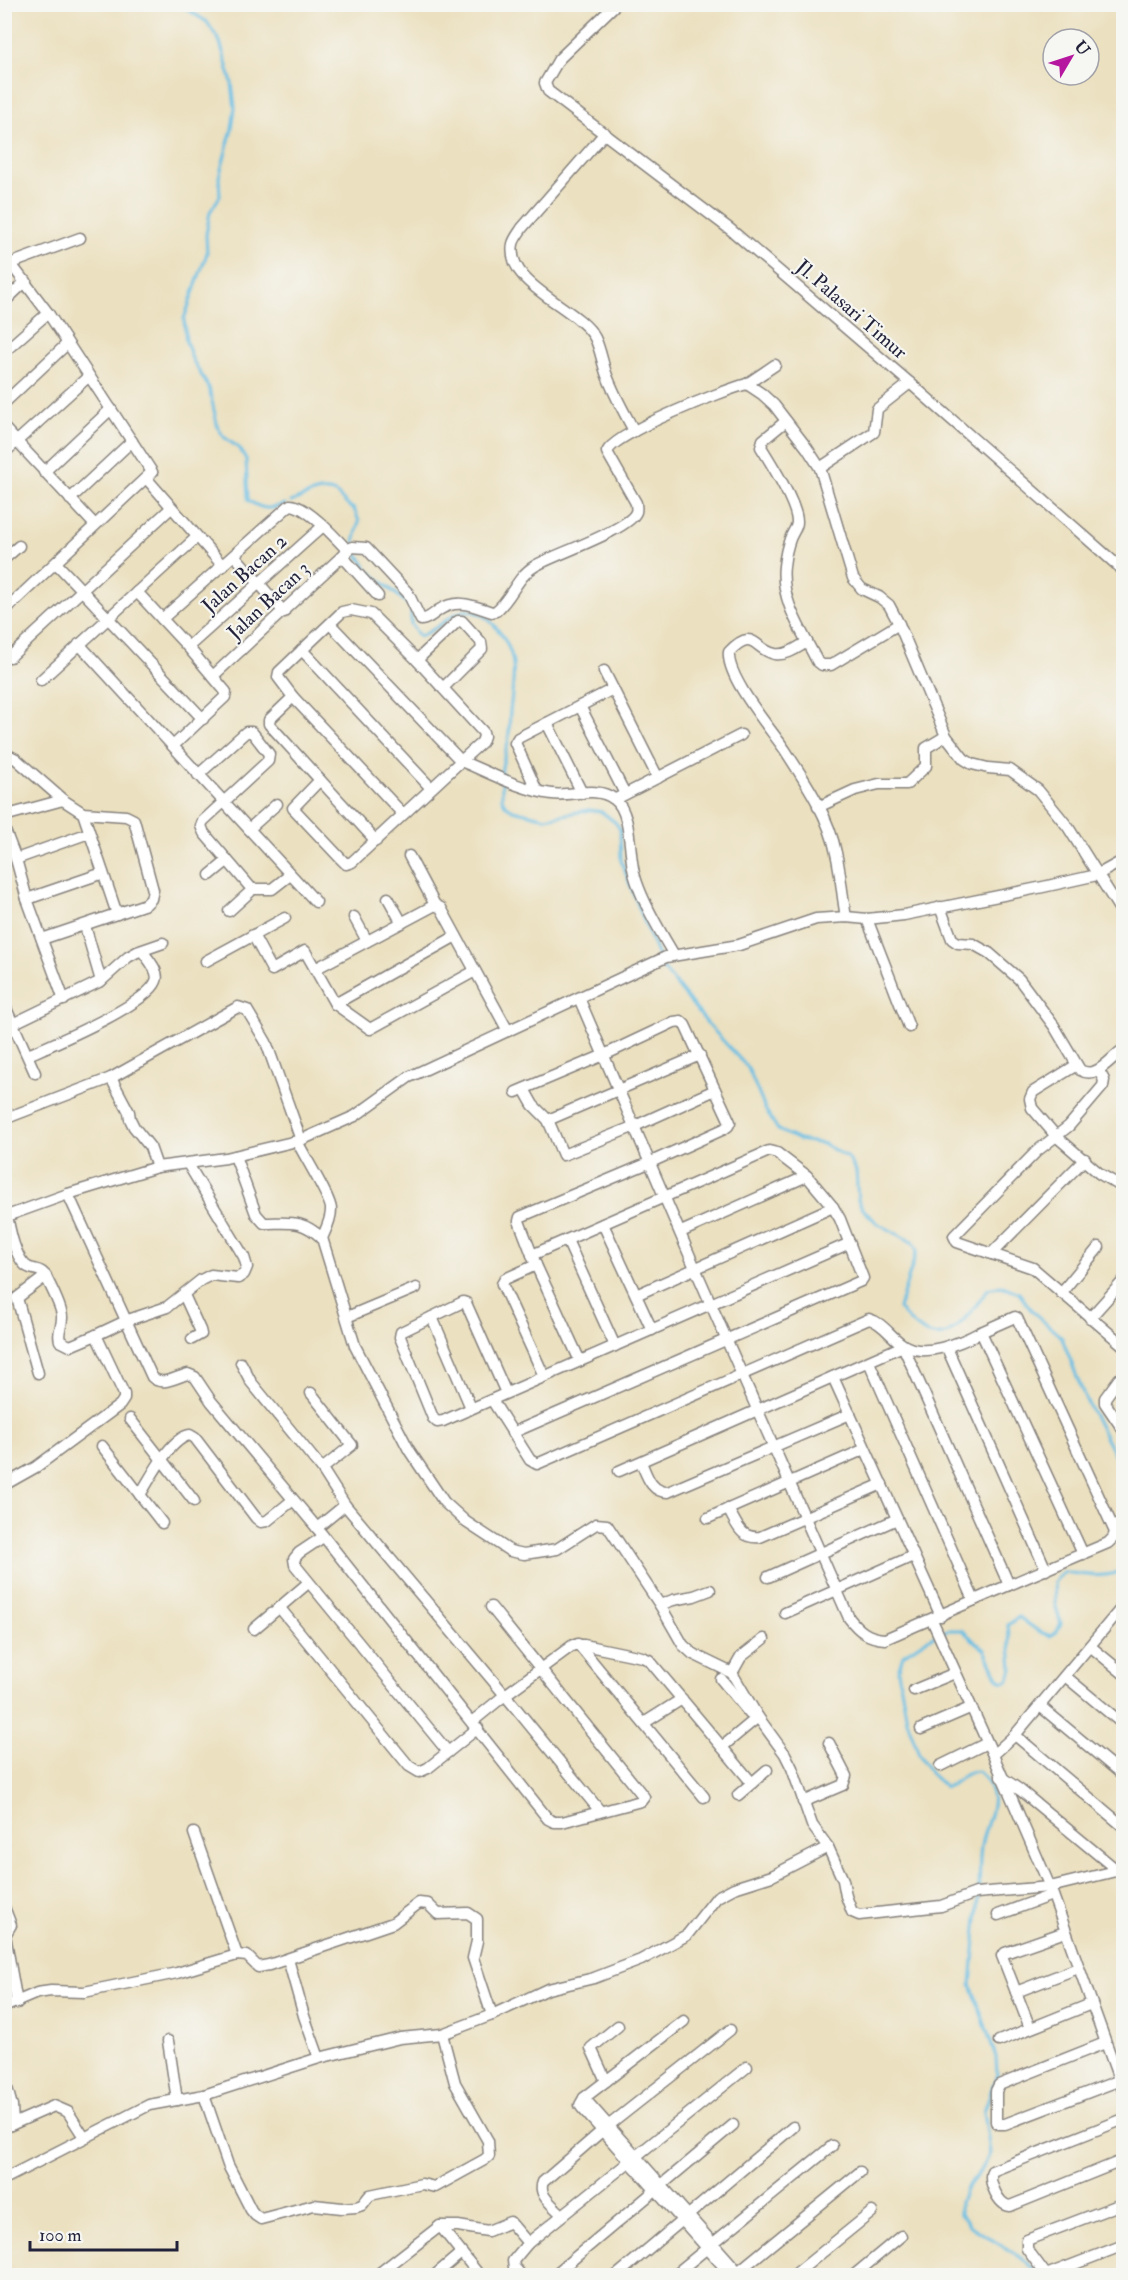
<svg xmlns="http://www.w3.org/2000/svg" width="1128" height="2280" font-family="'IM FELL Double Pica',serif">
<rect width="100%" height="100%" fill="#f6f6f2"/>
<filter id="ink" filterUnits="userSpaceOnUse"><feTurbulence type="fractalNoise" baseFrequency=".0167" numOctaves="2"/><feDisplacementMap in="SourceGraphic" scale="12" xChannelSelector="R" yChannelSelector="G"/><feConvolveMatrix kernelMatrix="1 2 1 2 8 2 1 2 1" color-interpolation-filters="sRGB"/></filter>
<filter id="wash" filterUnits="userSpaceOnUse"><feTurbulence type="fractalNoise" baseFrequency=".008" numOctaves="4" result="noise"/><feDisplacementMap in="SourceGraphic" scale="24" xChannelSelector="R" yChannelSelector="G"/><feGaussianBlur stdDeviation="1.35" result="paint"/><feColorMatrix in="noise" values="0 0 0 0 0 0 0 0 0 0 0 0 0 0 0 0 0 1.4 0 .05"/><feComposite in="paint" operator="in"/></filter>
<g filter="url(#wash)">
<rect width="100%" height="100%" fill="#ebe0bf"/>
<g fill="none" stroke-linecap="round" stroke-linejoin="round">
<g stroke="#67bee4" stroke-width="3">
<path d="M 172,4 L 185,8 L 207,22 L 220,42 L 232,83 L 235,108 L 232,129 L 219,177 L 220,196 L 210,212 L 206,235 L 207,253 L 184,319 L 186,341 L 192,359 L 209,388 L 218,428 L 224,437 L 240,449 L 246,459 L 248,500 C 262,510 270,510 285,504"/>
<path d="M 291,502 C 304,497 321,486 335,493 C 342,497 344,505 354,509 L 359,521 L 354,543"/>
<path d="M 355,550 L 369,571 L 408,604"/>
<path d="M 411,610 L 411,624 L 419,636 C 436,632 452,611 466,611 C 476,610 488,618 494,625 C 520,654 514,676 510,711 C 509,722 510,733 508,743 C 505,754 502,763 501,774"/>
<path d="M 502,781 L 502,798 L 505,805 L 513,810 L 546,818 L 589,810 L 602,812 L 616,823 L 620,830 L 621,861 L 662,967 L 707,1023 L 748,1068 L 765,1109 L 778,1130 L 799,1140 L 824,1144 L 848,1158 L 856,1171 L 858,1200 L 863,1209 L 877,1223 L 912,1242 L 917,1250 L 899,1308 C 908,1322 931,1344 950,1332 C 964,1323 979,1302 988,1289 L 1002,1286 L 1019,1293 L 1032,1311 L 1062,1338 L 1085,1398 L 1117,1460 L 1124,1483"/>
<path d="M 979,1889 C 980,1875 979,1860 981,1846 C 986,1816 1006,1799 978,1771 C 965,1771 958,1783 945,1787 L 931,1774 L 919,1754 L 907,1720 L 898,1671 L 903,1655 L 929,1638 L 948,1630 L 962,1630 L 985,1650 L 998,1678 L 1003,1682 L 1009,1680 L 1012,1668 L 1008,1625 L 1019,1617 L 1038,1631 L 1050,1636 L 1057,1632 L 1061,1624 L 1055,1604 L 1054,1582 L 1064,1572 C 1079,1574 1112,1581 1124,1567"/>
<path d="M 979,1895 L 971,1984 L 996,2057 L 997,2074 L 984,2111 L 990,2153 L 984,2166 L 965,2190 L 960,2202 L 960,2213 L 969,2225 L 1027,2262 L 1038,2276"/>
</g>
</g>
</g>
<g filter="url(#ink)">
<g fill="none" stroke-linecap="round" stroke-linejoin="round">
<g stroke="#86817d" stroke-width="13">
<g id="street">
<path d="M 616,4 L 559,59 L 545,83 L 548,91 L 731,230 L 910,383 L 1124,571"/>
<path d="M 605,133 L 522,228 C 519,233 514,239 513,244 C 505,286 579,307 595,338 C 600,348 602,361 606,373 C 613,393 624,412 634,431"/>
<path d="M 4,266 L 80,238"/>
<path d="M 4,302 L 26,281"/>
<path d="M 4,352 L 48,313"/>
<path d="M 747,384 L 775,365"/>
<path d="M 4,403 L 67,344"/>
<path d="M 786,421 L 763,440 L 761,447 C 771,463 797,504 797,522 C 797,528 792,533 790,539 C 787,547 785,557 784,566 C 780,600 802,631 817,661 L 822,665 L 831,665 L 899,624"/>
<path d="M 4,428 L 95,525"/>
<path d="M 4,453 L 89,376"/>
<path d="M 820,468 L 874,432 L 877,409 L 910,383"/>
<path d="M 44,472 L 111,409"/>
<path d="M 147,479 L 223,566"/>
<path d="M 70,499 L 132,441"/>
<path d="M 235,556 L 284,612"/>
<path d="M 342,556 L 378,596"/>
<path d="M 4,559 L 19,546"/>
<path d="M 56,563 L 203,719"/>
<path d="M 137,592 L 188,647 L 226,692 L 225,697 L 173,746"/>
<path d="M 4,611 L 152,472 L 48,313 L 11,264"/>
<path d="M 162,619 L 290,505 C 306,505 336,538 347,550"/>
<path d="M 330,624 L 461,761 L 482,742 L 484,736 L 483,732 L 417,660 L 371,614 L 351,610 L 342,612 L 279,672 L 278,677 L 293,697 L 269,720 L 269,724 L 320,780 L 293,808 L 342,860 L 346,864 L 352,862 L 461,761 C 490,773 521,790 552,794 C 572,797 596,785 614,799 C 631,811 629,849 633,868 C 637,893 661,933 674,955"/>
<path d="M 807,642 C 798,647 787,656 775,654 C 754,650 754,626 729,652 C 726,677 770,728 785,750 C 805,781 829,816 836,853 C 841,874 842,896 846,917"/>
<path d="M 79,644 L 316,902"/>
<path d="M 188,647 L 323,526"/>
<path d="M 302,650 L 431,788"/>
<path d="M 4,657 L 10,657 L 171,508"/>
<path d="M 417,660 L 458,621 L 462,621 L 481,642 L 482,649 L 443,688"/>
<path d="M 604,671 L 658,778"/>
<path d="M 213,676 L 352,547 L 366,548 L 408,593 L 421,620 C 429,619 433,614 439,610 C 458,598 473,606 492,612 L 496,611 C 512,598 517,576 535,566 C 553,555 629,530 636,512 C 637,510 636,505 636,503 L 607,452 C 614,433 724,390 747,384 L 762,394 L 774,405 L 807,448 L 820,468 L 853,578 L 862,589 L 879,597 L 889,605 L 899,624 L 946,736 L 964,759 L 972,764 L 988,768 L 1010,770 L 1038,790 L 1068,827 L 1124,916"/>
<path d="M 41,680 L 197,537"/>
<path d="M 293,697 L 403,814"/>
<path d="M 580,706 L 625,794"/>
<path d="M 547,723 L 582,793"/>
<path d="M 4,753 L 16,759 L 63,800 L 83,813 L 126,816 L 134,820 L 153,890 L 151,899 L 146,904 L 42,939"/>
<path d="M 198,775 L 246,732 L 252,732 L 269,754 L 268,761 L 203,821 L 201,826 L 204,833 L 251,888 L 250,892 L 229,911"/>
<path d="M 320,780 L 376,841"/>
<path d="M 537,791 L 517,747 L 515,743 L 518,738 L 613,689"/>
<path d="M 616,799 L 741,735"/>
<path d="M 818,807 L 855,790 L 879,784 L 907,784 L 926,766 L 926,748 L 946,736"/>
<path d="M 83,813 L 117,914"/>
<path d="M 4,816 L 63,800"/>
<path d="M 4,828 L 16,859 L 27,899 L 64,1000"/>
<path d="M 249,829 L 277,804"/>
<path d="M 409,856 L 435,905"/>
<path d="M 16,859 L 89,833"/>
<path d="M 210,875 L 227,861"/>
<path d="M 251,889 L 272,889 L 290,875"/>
<path d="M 388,898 L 402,923"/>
<path d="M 27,899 L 103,873"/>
<path d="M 940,907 L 952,939 L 958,943 L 973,944 L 989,953 L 1019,979 L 1054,1026 L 1080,1070 C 1097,1080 1110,1058 1124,1049"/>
<path d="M 354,917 L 367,941"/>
<path d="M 867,919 L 909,1027"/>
<path d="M 85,926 L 101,981"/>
<path d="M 253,935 L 272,970 L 305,951 L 335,1004 L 370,1029 L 475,971"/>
<path d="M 206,961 L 285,918"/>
<path d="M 315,969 L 435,905 L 441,908 L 508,1031"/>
<path d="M 579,998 L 695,1268 L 849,1618 C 859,1631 868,1638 885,1639 L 1009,1585 L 903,1346 L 619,1471"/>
<path d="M 4,1004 L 35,1073"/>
<path d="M 335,1004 L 456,936"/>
<path d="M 4,1028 L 101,981 L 128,957 L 137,952 L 163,943"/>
<path d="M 28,1055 C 53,1044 147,1005 156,981 C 160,972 148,959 143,952"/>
<path d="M 1075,1066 L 1033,1092 L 1030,1099 L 1032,1108 L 1056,1136 L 1100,1174 L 1124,1188"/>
<path d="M 1099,1071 L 1104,1080 L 1103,1086 L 1069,1126 L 1037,1151 L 954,1236 L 957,1242 L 1033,1268 L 1124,1346"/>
<path d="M 111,1078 L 129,1112 L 130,1119 L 134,1127 L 150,1147 L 157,1167"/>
<path d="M 524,1089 L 533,1105 L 548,1120 L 563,1155 L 635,1126 L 715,1090"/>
<path d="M 516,1092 L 604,1055 L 674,1022 L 681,1021 L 685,1025 L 730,1122 L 728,1126 L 724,1129 L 651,1162 L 520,1217 L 519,1221 L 536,1265 L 505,1279 L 502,1284 L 544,1376"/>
<path d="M 4,1119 L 111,1078 L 238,1007 L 247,1010 L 266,1042 L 301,1140"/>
<path d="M 548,1120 L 700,1055"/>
<path d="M 297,1141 C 303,1154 332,1200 331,1210 C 331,1220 326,1229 322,1238"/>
<path d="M 68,1194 L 152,1377 C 162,1387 176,1377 188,1374 L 195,1377 L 211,1401 L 317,1528 L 548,1819 L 554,1822 L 562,1822 L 641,1801 L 644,1797 L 491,1607"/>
<path d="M 7,1216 C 10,1230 14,1254 25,1265 C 32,1272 41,1266 47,1279 C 51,1287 63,1310 62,1318 C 62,1328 57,1331 60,1341 L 70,1346 L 96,1335"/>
<path d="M 4,1217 L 68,1194 L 157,1167 L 226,1158 L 301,1140 L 355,1116 L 409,1077 L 666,957 L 739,945 L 816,919 L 846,917 L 867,919 L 904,915 L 1043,887 L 1097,875 L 1124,860"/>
<path d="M 603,1224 L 652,1330"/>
<path d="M 567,1240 L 615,1346"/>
<path d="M 991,1254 L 1085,1159"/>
<path d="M 532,1255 L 769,1151 L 777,1153 L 807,1176"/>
<path d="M 536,1265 L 580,1361"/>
<path d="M 1061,1293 L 1099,1247"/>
<path d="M 184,1295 L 200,1330 L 201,1334 L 192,1339"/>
<path d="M 636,1295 L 833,1207"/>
<path d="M 347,1317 L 416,1288"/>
<path d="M 432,1317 L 471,1408"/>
<path d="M 1090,1318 L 1124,1280"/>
<path d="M 981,1332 L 1015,1317 L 1017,1318 L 1115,1532 L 1113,1538 L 1108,1543 L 1009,1585"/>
<path d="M 947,1348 L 1046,1570"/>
<path d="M 869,1362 L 974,1600"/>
<path d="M 241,1363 L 251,1382 L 322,1469 L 345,1505 L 505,1695 L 600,1811"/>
<path d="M 38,1373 L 17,1298 L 46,1276"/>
<path d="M 833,1377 L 941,1616"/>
<path d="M 1119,1379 L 1105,1398 L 1105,1403 L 1124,1431"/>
<path d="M 311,1393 L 352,1445 L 322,1469"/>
<path d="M 506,1393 L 466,1303 L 463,1302 L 401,1332 L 400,1337 L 433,1418 L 437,1422 L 443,1421 L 850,1243"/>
<path d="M 492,1400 L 530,1460 L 537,1464 L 869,1319 C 882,1322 891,1337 902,1344 C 923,1359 961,1343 981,1332 L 1083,1554"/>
<path d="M 130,1419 L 194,1501"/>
<path d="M 512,1433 L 861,1281 L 863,1278 L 840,1219 L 833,1207 L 807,1176 L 681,1232"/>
<path d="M 102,1446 L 162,1523"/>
<path d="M 641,1462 C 647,1476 651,1492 668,1492 L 850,1414"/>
<path d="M 4,1485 L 36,1467 L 120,1405 L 124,1399 L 124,1394 L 96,1335 L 128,1320 L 167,1307 L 201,1280 L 211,1275 L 238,1278 L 244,1274 L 247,1267 L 244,1257 L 188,1164"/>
<path d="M 140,1495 C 150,1479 170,1438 190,1435 L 195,1438 L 256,1518 L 261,1522 L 267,1521 L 293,1500"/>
<path d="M 728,1509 C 737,1524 740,1539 760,1537 L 882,1484"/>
<path d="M 708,1518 L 865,1449"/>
<path d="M 317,1528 L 345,1505"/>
<path d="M 323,1537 L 299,1553 L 294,1559 L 295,1565 L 448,1752"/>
<path d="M 768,1577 L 897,1519"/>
<path d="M 660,1605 L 673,1600 L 694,1596 L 710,1590"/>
<path d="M 279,1607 L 409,1766 L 419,1772 L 428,1768 L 478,1728"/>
<path d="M 785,1613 L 913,1556"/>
<path d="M 932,1620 L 993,1755 L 1050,1887 L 1124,2093"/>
<path d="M 254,1629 L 308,1583"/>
<path d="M 578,1644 L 704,1797"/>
<path d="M 1090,1646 L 1124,1674"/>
<path d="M 732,1673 L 741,1657 L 764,1639"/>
<path d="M 1065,1676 L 1124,1725"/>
<path d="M 721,1679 L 750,1714"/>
<path d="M 914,1690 L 955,1673"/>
<path d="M 1040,1706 L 1124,1776"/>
<path d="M 473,1721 L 505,1695 L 573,1645 L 584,1645 L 642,1657 L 649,1660 L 752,1783"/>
<path d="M 644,1723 L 682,1699"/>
<path d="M 921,1729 L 970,1708"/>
<path d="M 1015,1735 L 1124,1827"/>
<path d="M 722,1747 L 758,1717"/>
<path d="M 993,1755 L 1015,1735 L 1124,1605"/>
<path d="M 940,1766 L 987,1743"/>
<path d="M 1001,1777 L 1020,1790 L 1118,1871"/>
<path d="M 738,1795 L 767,1770"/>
<path d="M 803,1802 L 843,1785 L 846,1776 L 829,1743"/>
<path d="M 194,1833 L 237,1955"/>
<path d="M 828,1847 L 843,1880 L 846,1896 L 852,1912 L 859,1915 L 941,1906 L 976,1893 L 1050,1887 L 1124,1869"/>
<path d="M 4,1907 L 11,1925 L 5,1935 L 17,2003"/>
<path d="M 998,1915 L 1052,1895"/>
<path d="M 288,1959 L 304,2016 L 319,2058"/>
<path d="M 1016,1992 L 1078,1968"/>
<path d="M 4,2007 L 37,1993 L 51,1991 L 84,1992 L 177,1973 L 237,1955 L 247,1956 L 258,1967 L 269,1965 L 393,1923 L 419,1903 L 428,1904 L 438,1914 L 468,1913 L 477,1919 L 477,1941 L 473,1958 L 492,2015"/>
<path d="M 1030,2028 L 1002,1956 L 1005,1953 L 1065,1932"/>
<path d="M 168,2041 L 177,2100"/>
<path d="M 999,2041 L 1091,2004"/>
<path d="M 1105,2043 L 999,2085 L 996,2091 L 996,2122 L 999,2124 L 1005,2124 L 1123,2079"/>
<path d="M 4,2077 L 12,2106 L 13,2124"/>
<path d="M 606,2081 L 591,2048 L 618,2026"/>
<path d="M 204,2095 L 228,2165 L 251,2210 L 255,2215 L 261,2219 L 314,2205 L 342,2208 L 356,2207 L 362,2205 L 370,2195 L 422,2184 L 435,2187 L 484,2160 L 489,2156 L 488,2141 L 455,2083 L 442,2034"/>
<path d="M 584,2098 L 684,2021"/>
<path d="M 1124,2119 L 992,2171 C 988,2181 998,2205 1010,2206 L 1124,2160"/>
<path d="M 4,2128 L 54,2106 L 68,2112 L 84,2137"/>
<path d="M 4,2179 L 149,2105 L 204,2095 L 319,2058 L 400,2038 L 442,2034 L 492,2015 L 548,1989 L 594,1978 L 641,1960 L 687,1935 L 717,1897 L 734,1888 L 772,1876 L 828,1847 L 812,1825 L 792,1768 L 785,1754 L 758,1717 L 732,1673 L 693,1654 L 683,1645 L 660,1605 L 607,1525 L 596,1524 L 557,1549 L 524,1554 L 510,1551 L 466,1522 L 444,1502 L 409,1450 L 355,1346 L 322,1238 C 301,1219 291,1223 264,1223 L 256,1214 L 235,1156"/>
<path d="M 562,2215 C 554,2206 537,2195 543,2182 L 603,2130 L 730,2030"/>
<path d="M 440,2226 L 458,2226 L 488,2231 L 510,2222 L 528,2243"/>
<path d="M 377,2275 L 440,2226 L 480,2276"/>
<path d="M 734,2275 L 860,2172"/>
<path d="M 1046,2275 L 1124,2245"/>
<path d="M 434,2276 L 461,2253"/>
<path d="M 522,2276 L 514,2267 L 513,2261 L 528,2243 L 747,2067"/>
<path d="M 553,2276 L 733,2125"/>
<path d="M 616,2276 L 793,2127"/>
<path d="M 673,2276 L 832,2146"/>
<path d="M 732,2276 L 582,2108 L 580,2105 L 584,2098 L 742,2276"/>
<path d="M 793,2276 L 872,2212"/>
<path d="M 853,2276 L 901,2236"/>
<path d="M 1047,2276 L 1027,2249 L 1027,2240 L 1124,2203"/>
</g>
</g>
<use href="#street" stroke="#fff" stroke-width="10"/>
</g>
</g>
<g text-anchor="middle" stroke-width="4.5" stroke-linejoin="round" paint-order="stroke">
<g font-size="20" fill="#22223b" stroke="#f6f6f2">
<text transform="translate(852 309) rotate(41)" y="7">Jl. Palasari Timur</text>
<text transform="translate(244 573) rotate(-42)" y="7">Jalan Bacan 2</text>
<text transform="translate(268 600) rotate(-43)" y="7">Jalan Bacan 3</text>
</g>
</g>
<rect width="1128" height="2280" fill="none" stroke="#f6f6f2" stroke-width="24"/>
<g transform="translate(1071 57) rotate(51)"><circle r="28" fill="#f6f6f2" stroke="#a1a1a9" stroke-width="1.5"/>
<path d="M0-4.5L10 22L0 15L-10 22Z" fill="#b5179e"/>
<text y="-9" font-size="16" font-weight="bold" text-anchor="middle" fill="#22223b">U</text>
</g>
<path d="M30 2241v9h147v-9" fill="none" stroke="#22223b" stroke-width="3"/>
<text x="39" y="2241" font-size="18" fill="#22223b" stroke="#f6f6f2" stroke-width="4.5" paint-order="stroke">100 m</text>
</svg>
